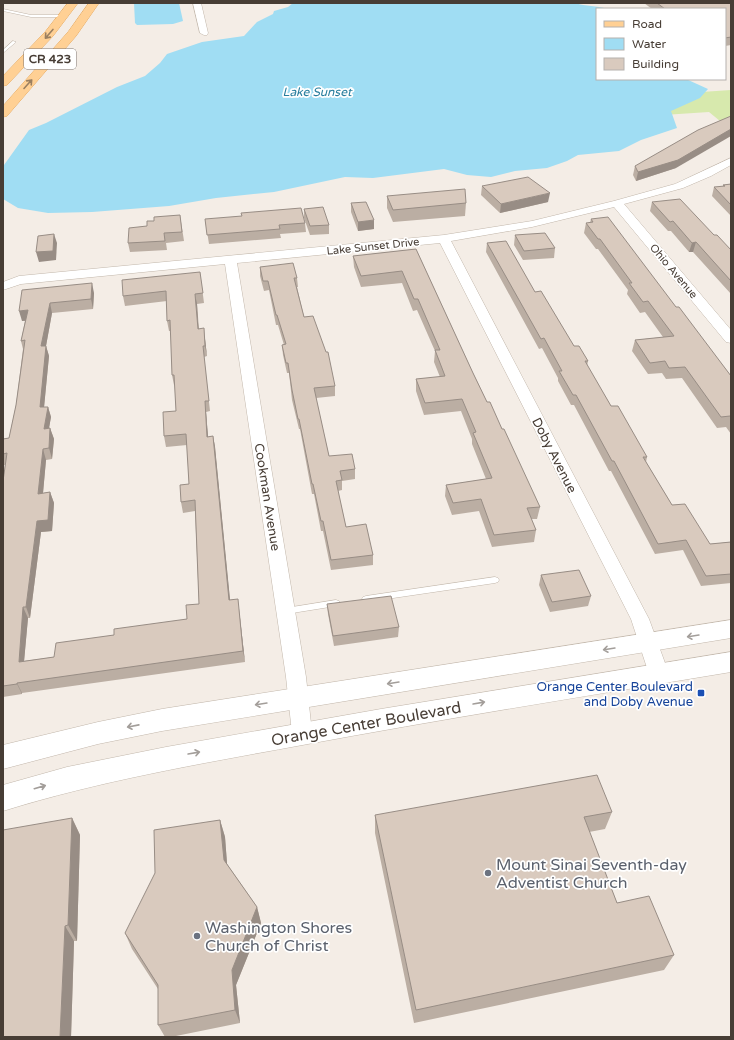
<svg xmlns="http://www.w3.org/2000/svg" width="734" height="1040" font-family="'Varela Round',sans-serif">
<rect width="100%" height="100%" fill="#f4ede6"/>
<path fill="#d7e9ad" d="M 731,90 L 731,130 L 709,112 L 633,117 L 657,95 Z"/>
<g fill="#a0ddf3">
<path d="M 134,3 L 179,3 L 183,21 L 173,24 L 137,25 L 135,23 Z"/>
<path d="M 293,3 L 576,3 C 585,7 597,5 607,9 L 597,9 L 597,79 L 686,79 L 708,89 L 700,98 L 671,111 L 677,128 L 641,140 L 619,151 L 578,155 L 567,161 L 547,168 L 515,171 L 491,177 L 467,175 L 444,169 L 373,178 L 345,177 L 274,192 L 216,198 L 169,206 L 92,212 L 48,213 L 18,208 L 3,199 L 4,165 L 29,130 L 46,123 L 117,87 L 145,76 L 160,63 L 167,54 L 202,42 L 244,36 L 257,22 L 273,14 L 274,11 L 288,7 Z"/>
</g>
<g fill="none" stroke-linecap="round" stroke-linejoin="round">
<g stroke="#c2b7ab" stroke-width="1">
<g id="service">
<path d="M 3,9 L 31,15 L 64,15 L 66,16 L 64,17 L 31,17 L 3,11 Z"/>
<path d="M 13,41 L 16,42 L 3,53 L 3,50 Z"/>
<path d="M 495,577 L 498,578 L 499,580 L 498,582 L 495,583 L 366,602 L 363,601 L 362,599 L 363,597 L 366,596 Z"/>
<path d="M 336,600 L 339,601 L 340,603 L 339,605 L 336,606 L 286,614 L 283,613 L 282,611 L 283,609 L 286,608 Z"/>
</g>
</g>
<g stroke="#c2b7ab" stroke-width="1">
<g id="minor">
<path d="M 193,3 L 201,3 L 208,33 L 207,35 L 204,35 L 200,33 Z"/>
<path d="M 731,158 L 731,165 L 711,176 L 683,188 L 624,204 L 731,330 L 731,343 L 726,342 L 614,207 L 532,227 L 451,241 L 649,619 L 669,674 L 666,680 L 659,682 L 652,680 L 649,674 L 631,619 L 440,243 L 237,263 L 306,677 L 312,733 L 309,739 L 302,742 L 295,739 L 292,733 L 286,677 L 225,264 L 21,284 L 3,290 L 3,282 L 19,276 L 444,235 L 532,221 L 614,201 L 675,184 Z"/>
</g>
</g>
<g stroke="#c2b7ab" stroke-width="1">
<g id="tertiary">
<path d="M 731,620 L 731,638 L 162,731 L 98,744 L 3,769 L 3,745 L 98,722 L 162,709 Z"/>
<path d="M 731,652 L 731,672 C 586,696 442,719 297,746 C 199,764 99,781 3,811 L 3,785 L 67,767 L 166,747 L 381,709 Z"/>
</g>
</g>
<g stroke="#e7aa60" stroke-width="1">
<g id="primary">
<path d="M 68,3 L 78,3 L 53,36 L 7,85 L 3,86 L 3,76 L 45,32 Z"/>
<path d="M 89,3 L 99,3 L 76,36 L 7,116 L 3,117 L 3,106 L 68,32 Z"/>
</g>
</g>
<use href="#service" fill="#fff" fill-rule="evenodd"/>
<use href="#minor" fill="#fff" fill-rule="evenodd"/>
<use href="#tertiary" fill="#fff" fill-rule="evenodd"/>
<use href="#primary" fill="#ffd094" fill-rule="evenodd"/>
</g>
<g fill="#bbaea3">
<path d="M 644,3 L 731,3 L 731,45 L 725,46 L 725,9 L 652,9 Z"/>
<path d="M 635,166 L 676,168 L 636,181 L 633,175 Z"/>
<path d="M 731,184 L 731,216 L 712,196 L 714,187 L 723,187 L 723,185 Z"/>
<path d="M 482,186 L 548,202 L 500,213 L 481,195 Z"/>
<path d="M 387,196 L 466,203 L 465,216 L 393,222 L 387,208 Z"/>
<path d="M 652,202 L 714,235 L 731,250 L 731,294 L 693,252 L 689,252 L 671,231 L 668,231 L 650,211 Z"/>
<path d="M 351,203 L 374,229 L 358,231 L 351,212 Z"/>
<path d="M 304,209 L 329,225 L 329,234 L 310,235 L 304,218 Z"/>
<path d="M 180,215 L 184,241 L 166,243 L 167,250 L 130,252 L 128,243 L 154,221 Z"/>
<path d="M 205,219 L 305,223 L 306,232 L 280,234 L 281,238 L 209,244 Z"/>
<path d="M 591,219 L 676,307 L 731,376 L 731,434 L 726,427 L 717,428 L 682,378 L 666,379 L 662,373 L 648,374 L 632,351 L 635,340 L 663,337 L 645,312 L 640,313 L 627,294 L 628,290 L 598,249 L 596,249 L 584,233 L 586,223 L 590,223 Z"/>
<path d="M 515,235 L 555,248 L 554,258 L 523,260 L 514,245 Z"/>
<path d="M 487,243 L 535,292 L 574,346 L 588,361 L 587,366 L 611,406 L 647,457 L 646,462 L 672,505 L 710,544 L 731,542 L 731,583 L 701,586 L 683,550 L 655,554 L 611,471 L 609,471 L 574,405 L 571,405 L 558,381 L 558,378 L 542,348 L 539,349 L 486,252 Z"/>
<path d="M 416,249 L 473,373 L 487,402 L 502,429 L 540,507 L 537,519 L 531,519 L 536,530 L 534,542 L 492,547 L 479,511 L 452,515 L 445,496 L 446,485 L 486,479 L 472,444 L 472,439 L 461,411 L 424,415 L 416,391 L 416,379 L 440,377 L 434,362 L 435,351 L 417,310 L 413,311 L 402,283 L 361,287 L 354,267 L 353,256 Z"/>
<path d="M 260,267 L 297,278 L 298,287 L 297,287 L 304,317 L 335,386 L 335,396 L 316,398 L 329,456 L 355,469 L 355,479 L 342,481 L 342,490 L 338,491 L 346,527 L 373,555 L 373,565 L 331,570 L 323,531 L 321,531 L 314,494 L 312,494 L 300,429 L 299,429 L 292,400 L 289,373 L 287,373 L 283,355 L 282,345 L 284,345 L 278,325 L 276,325 L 269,290 L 264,291 L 260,276 Z"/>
<path d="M 200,272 L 204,303 L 197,304 L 199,329 L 205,339 L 207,356 L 204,357 L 210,411 L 206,412 L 208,437 L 213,436 L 215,447 L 230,600 L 239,609 L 245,662 L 22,693 L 22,694 L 3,697 L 3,481 L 5,465 L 3,465 L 3,439 L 9,438 L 16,405 L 23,349 L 21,341 L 25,321 L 22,321 L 22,290 L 94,293 L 93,309 L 52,313 L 46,346 L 49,356 L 44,407 L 48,407 L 51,417 L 49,428 L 50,428 L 54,439 L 52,459 L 46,460 L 43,493 L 50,492 L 54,503 L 52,531 L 41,532 L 30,618 L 28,618 L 24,661 L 54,657 L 114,635 L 187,619 L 199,604 L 195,511 L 183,513 L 181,502 L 189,484 L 187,445 L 166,447 L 164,436 L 176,411 L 175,385 L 174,385 L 172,375 L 171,331 L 169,331 L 167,321 L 167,301 L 125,306 L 123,296 Z"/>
<path d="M 541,575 L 591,596 L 588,606 L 550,612 L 539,585 Z"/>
<path d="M 327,604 L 399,627 L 398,637 L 334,646 L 328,614 Z"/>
<path d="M 612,812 L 605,829 L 589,832 L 617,903 L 674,955 L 664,970 L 414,1023 L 375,833 L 375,815 Z"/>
<path d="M 72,818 L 80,835 L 77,941 L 74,941 L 71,1037 L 3,1037 Z"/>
<path d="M 220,820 L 225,837 L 227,864 L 257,907 L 261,923 L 236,985 L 240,1023 L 171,1037 L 165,1037 L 158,1025 L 158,989 L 132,949 L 125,933 Z"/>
</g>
<g fill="#988d85">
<path d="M 731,129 L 731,136 L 676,168 L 636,181 L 638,172 Z"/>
<path d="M 550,193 L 548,202 L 500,213 L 501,204 Z"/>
<path d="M 374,220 L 374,229 L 358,231 L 358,222 Z"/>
<path d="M 54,234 L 57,243 L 56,260 L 39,262 L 36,252 Z"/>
<path d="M 696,242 L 693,252 L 689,252 L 692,243 Z"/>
<path d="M 92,283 L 94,293 L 93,309 L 91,299 Z"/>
<path d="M 195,294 L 197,304 L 199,339 L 198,329 Z"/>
<path d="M 50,303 L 52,313 L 46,346 L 49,356 L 43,418 L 40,407 L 41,346 Z"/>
<path d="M 28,310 L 31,320 L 22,321 L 19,311 Z"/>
<path d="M 204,328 L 205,339 L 207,356 L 205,346 Z"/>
<path d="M 205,401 L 206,412 L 209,448 L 207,437 Z"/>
<path d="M 48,407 L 51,417 L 47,439 L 44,429 Z"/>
<path d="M 50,428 L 54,439 L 52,459 L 49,448 Z"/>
<path d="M 213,436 L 215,447 L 231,610 L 229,600 Z"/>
<path d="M 43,449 L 46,460 L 42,504 L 38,494 Z"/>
<path d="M 50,492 L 54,503 L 52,531 L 41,532 L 30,618 L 26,607 L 37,521 Z"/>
<path d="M 238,599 L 239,609 L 245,662 L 243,651 Z"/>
<path d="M 23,607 L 28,618 L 23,673 L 19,662 Z"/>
<path d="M 17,683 L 22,693 L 22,694 L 17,684 Z"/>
<path d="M 72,818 L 80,835 L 77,941 L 68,925 Z"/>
<path d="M 220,820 L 225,837 L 228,876 L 224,860 Z"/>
<path d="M 257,907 L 261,923 L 236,985 L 240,1023 L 235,1010 L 232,970 Z"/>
<path d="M 65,926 L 74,941 L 71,1037 L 60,1037 Z"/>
</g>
<g fill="#d9cabe" stroke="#988d85">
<path d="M 657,3 L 731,3 L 731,37 L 725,38 L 725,9 L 665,9 Z"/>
<path d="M 731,116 L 731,129 L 678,160 L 638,172 L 635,166 L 698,130 Z"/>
<path d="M 528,177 L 550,193 L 501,204 L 482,186 Z"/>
<path d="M 731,184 L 731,205 L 714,187 L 725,186 L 723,185 Z"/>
<path d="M 465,189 L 466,203 L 393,210 L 387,196 Z"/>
<path d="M 680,199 L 714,235 L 717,235 L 731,250 L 731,281 L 696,242 L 692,243 L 673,221 L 670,222 L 652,202 Z"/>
<path d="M 366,202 L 374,220 L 358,222 L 351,203 Z"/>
<path d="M 323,207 L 329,225 L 310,226 L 304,209 Z"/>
<path d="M 301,208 L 305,223 L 279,225 L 280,229 L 207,235 L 205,219 L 242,216 L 241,213 Z"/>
<path d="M 180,215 L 182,232 L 164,233 L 165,241 L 128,243 L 129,228 L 147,226 L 147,221 L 154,221 L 154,217 Z"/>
<path d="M 608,217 L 676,307 L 679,307 L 731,376 L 731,417 L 730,416 L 721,417 L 685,367 L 669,368 L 665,361 L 650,363 L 635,340 L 674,336 L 648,301 L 643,302 L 629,283 L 632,283 L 600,239 L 598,239 L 586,223 L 593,222 L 591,219 Z"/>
<path d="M 545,233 L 555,248 L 524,251 L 515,235 Z"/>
<path d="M 54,234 L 53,251 L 36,252 L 38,236 Z"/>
<path d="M 506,241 L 535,292 L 541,291 L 574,346 L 579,346 L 588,361 L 585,361 L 611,406 L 618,406 L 647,457 L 643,457 L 672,505 L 685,504 L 710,544 L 731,542 L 731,574 L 706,576 L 686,540 L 658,544 L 614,461 L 612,461 L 576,395 L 573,395 L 559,371 L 562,371 L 544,338 L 541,339 L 487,243 Z"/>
<path d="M 416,249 L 473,373 L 487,402 L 490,402 L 502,429 L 504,429 L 540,507 L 527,508 L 536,530 L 494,535 L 481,499 L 453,503 L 446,485 L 492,478 L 473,433 L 476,432 L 462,399 L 425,403 L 416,379 L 445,376 L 435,350 L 440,350 L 418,299 L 414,299 L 402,271 L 361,276 L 353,256 Z"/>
<path d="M 293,263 L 297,278 L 294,278 L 304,317 L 313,316 L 326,352 L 328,352 L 335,386 L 314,388 L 329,456 L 352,454 L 355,469 L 340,471 L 342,480 L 336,481 L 346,527 L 366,524 L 373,555 L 331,560 L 323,521 L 321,521 L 313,484 L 312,484 L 299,419 L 298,419 L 292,390 L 288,363 L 286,363 L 282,345 L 286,344 L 277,315 L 276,315 L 268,281 L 263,281 L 260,267 Z"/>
<path d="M 200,272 L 203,293 L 195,294 L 198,329 L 204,328 L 205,346 L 203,346 L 209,401 L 205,401 L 207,437 L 213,436 L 229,600 L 238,599 L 243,651 L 17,683 L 17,684 L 3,686 L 3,481 L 7,453 L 3,454 L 3,439 L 9,438 L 16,405 L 25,340 L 21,341 L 28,310 L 19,311 L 22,290 L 92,283 L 91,299 L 50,303 L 41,346 L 46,346 L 40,407 L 48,407 L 44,429 L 50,428 L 49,448 L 43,449 L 38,494 L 50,492 L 48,520 L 37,521 L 26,607 L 23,607 L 19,662 L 54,657 L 56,643 L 114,635 L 114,629 L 187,619 L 186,605 L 199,604 L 195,500 L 181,502 L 180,485 L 189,484 L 186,434 L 164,436 L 163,412 L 176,411 L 174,375 L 172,375 L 170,320 L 167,321 L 166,291 L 123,296 L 122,280 Z"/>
<path d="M 579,570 L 591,596 L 552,602 L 541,575 Z"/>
<path d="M 391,596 L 399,627 L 333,636 L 327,604 Z"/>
<path d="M 597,775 L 612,812 L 584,817 L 617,903 L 649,896 L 674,955 L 416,1010 L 375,815 Z"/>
<path d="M 72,818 L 68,925 L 65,926 L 60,1037 L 3,1037 L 3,830 Z"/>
<path d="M 220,820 L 224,860 L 257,907 L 232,970 L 235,1010 L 158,1025 L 158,985 L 125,933 L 155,873 L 154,830 Z"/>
</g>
<defs><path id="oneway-shaft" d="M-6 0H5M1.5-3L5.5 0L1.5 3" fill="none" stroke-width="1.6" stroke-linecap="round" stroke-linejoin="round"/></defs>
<g stroke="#9a7f60">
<use href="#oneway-shaft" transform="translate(49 34) rotate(131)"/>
<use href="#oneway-shaft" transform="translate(28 84) rotate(-48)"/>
</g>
<g stroke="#a39e9a">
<use href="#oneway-shaft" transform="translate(693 636) rotate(171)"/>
<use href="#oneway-shaft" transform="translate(609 649) rotate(171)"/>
<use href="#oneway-shaft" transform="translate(393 683) rotate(171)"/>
<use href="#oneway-shaft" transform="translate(479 703) rotate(-10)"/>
<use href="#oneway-shaft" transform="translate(261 704) rotate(171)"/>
<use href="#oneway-shaft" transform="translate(133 726) rotate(169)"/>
<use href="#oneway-shaft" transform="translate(194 753) rotate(-10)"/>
<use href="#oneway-shaft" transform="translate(40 787) rotate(-16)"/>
</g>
<rect fill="#1a4fb4" stroke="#fff" stroke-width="1.5" x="697" y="689" width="8" height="8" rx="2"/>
<g fill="#6b7280" stroke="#fff" stroke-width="1.5">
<circle cx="488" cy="873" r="4"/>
<circle cx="197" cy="936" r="4"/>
</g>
<g text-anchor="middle" stroke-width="3.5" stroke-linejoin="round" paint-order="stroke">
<g font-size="11" fill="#473d35" stroke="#fff">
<text transform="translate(373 246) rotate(-6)" y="4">Lake Sunset Drive</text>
<text transform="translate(674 271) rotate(50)" y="4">Ohio Avenue</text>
</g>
<rect fill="#fff" stroke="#7e7772" stroke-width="1" x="24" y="49" width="52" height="20" rx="3"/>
<g font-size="12" font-weight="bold" fill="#473d35">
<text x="50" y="63">CR 423</text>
</g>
<g font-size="12" font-style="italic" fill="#277d9d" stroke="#fff">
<text x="317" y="96">Lake Sunset</text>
</g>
<g font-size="13" fill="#473d35" stroke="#fff">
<text transform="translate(555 455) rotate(63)" y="5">Doby Avenue</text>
<text transform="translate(268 497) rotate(81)" y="5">Cookman Avenue</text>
</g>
<g font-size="13" fill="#164399" stroke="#fff" text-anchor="end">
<text x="693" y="691">Orange Center Boulevard<tspan x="693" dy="15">and Doby Avenue</tspan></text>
</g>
<g font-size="16" fill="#473d35" stroke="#fff">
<text transform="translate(366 723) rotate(-10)" y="6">Orange Center Boulevard</text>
</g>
<g font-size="16" fill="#5b616d" stroke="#fff" text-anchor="start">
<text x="496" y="870">Mount Sinai Seventh-day<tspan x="496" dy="18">Adventist Church</tspan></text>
<text x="205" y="933">Washington Shores<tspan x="205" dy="18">Church of Christ</tspan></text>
</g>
</g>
<rect width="734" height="1040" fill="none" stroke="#473d35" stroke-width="8"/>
<rect x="596" y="8" width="130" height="72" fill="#ffffff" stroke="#b5b1ae"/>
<rect x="604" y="21" width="20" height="6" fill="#ffd094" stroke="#b5b1ae"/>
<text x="632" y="28" font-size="12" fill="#473d35">Road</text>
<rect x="604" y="38" width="20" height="12" fill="#a0ddf3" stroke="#b5b1ae"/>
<text x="632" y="48" font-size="12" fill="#473d35">Water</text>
<rect x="604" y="58" width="20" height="12" fill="#d9cabe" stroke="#b5b1ae"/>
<text x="632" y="68" font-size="12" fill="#473d35">Building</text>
</svg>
